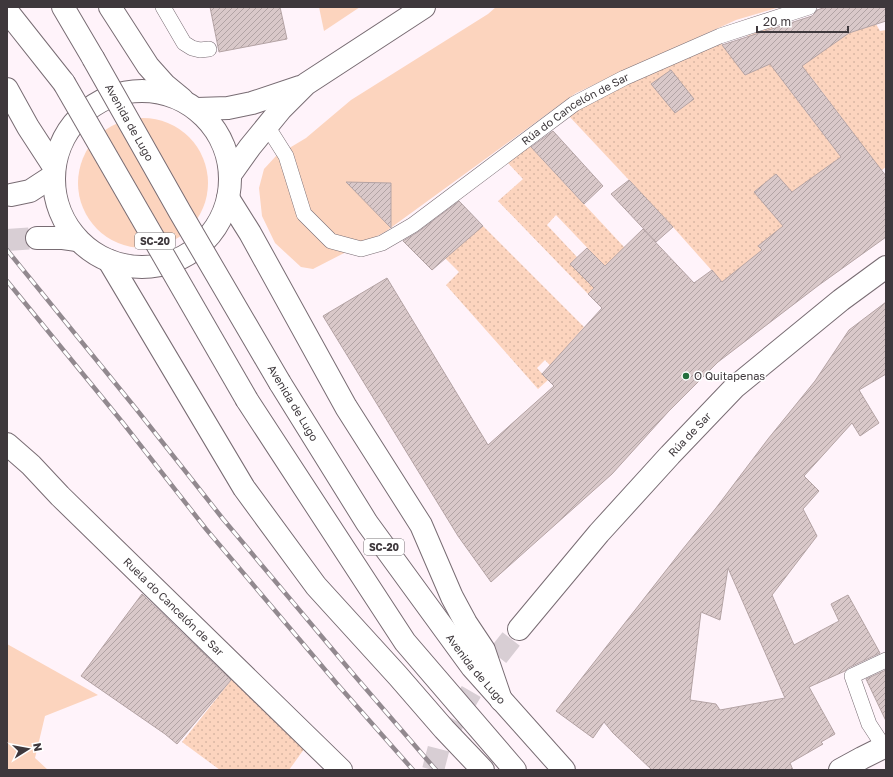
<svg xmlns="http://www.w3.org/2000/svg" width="893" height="777" font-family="'Golos Text',sans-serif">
<defs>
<pattern id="garden-dots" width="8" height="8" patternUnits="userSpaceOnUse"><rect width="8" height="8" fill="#fcd4be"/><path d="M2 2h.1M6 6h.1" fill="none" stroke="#d9b7a4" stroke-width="1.8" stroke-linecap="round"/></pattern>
<pattern id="building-hatch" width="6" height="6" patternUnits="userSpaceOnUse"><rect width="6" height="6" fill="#d9c8c9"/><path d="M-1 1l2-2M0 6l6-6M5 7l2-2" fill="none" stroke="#b1a3a4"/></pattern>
</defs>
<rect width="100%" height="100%" fill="#fff3fa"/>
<g fill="#fcd4be">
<path d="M 319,7 L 360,7 L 324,31 Z"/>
<path d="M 496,7 L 780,7 L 736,20 L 576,93 L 385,232 L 313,269 L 301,267 L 275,243 L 262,216 L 259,188 L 264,169 L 276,156 L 306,138 L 351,100 L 488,14 Z"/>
<circle cx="143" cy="183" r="65"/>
<path d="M 7,644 L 98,695 L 45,716 L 35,758 L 48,770 L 7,770 Z"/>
</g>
<g fill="url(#garden-dots)" fill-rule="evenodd">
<path d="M 876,24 L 880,31 L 886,30 L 886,167 L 765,253 L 722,282 L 673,227 L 568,115 L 593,99 L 698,52 L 722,44 L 745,74 L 768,64 L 747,36 L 772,27 L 787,47 L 849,33 ZM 811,77 L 860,142 L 841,157 L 791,92 Z"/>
<path d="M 529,145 L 624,247 L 661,325 L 556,215 L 547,225 L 577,257 L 570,264 L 594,288 L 588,294 L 498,201 L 523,179 L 507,162 Z"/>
<path d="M 483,226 L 584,327 L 569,344 L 557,373 L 545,360 L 537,368 L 548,380 L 538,389 L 446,285 L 459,272 L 444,257 Z"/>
<path d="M 236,674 L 307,745 L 289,770 L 220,770 L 182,742 Z"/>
</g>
<g fill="url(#building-hatch)" stroke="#b4a3a4" fill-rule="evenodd">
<path d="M 210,7 L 280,7 L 287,39 L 219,52 Z"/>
<path d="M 826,7 L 886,7 L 886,21 L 849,33 L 802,66 L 886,176 L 886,237 L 819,285 L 718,362 L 668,412 L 612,474 L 491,582 L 458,536 L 323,316 L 387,278 L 488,445 L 554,386 L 542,374 L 602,308 L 588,294 L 594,288 L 570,264 L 587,248 L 605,266 L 643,229 L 694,283 L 712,270 L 722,282 L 762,250 L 758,246 L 783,226 L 754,192 L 776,174 L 792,192 L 841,157 L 770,64 L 745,75 L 722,45 L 812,16 L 815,13 L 817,10 Z"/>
<path d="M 671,70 L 694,99 L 675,113 L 651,84 Z"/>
<path d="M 553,131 L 603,186 L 584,204 L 531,147 Z"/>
<path d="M 629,180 L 673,227 L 656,242 L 611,194 Z"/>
<path d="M 346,182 L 391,183 L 391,228 Z"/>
<path d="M 459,201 L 483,226 L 432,270 L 403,241 L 418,232 Z"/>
<path d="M 886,302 L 886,374 L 859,390 L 879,423 L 860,436 L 852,423 L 804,476 L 819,491 L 803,509 L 817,536 L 772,595 L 794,645 L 839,621 L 831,604 L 848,595 L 880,653 L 848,668 L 845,671 L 809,687 L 835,734 L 821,742 L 823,744 L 790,763 L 793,770 L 652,770 L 613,733 L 604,722 L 593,738 L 556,711 L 682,550 L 716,508 L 768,439 L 815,381 L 849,330 ZM 728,568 L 785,698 L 720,710 L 716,704 L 690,700 L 701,612 L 720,620 Z"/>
<path d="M 142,594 L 231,680 L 177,744 L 165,734 L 81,676 Z"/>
<path d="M 886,670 L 886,721 L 866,679 Z"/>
</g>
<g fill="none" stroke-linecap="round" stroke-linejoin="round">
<g stroke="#d8ced4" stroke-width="22" stroke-dasharray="22 11" stroke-linecap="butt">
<path d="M 7,240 L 37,238"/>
<path d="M 433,770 L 439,747 L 475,685 L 519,629"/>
</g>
<g stroke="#786c73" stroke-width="16">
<g id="lane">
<path d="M 163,7 L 184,43 L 192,48 L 200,50 L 209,49"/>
<path id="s1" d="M 267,126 L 286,156 L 304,214 L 331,241 L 361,249 L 382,243 L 413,225 L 574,104 L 624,78 L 720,36 L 809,7"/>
<path d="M 884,747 L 869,724 L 852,676 L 886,660"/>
</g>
</g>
<g stroke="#786c73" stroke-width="24">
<g id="street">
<path id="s2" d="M 7,444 L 31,465 L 60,496 L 341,770"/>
<path d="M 840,770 L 862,758 L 886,746"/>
</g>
</g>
<g stroke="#786c73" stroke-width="24">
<g id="secondary">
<circle cx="142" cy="179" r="88"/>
<path d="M 197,109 L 228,108 L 252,103 L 300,87"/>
<path d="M 230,175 L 250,147 L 281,109 L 306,84 L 424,7"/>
<path d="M 11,195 L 30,191 L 53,176"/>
<path d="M 37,238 L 63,238 L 77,240"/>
<path id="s3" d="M 519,629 L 599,533 L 670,455 L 735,387 L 841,300 L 886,267"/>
</g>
</g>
<g stroke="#786c73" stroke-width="24">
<g id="highway">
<path d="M 63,7 L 93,58"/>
<path d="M 110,7 L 148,66 L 165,85 L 182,99"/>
<path d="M 7,11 L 64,83"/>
<path d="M 7,89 L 28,127 L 54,167"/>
<path d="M 228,198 L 250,233 L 346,407 L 421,525 L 452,597 L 466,623 L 484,650 L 501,700"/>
<path d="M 109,261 L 244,488 L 316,586 L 398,676 L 444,729 L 483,770"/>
<path id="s4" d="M 280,383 L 367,523 L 472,667 L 564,770"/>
<path d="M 247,400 L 405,642 L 515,770"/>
</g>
</g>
<use href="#lane" stroke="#fff" stroke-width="15"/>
<use href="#street" stroke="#fff" stroke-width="22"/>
<use href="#secondary" stroke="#fff" stroke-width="22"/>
<use href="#highway" stroke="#fff" stroke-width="22"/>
<g stroke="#92898f" stroke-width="4.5">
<g id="rail">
<path d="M 7,250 L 137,410 L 223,519 L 354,675 L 423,755 L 436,770"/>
<path d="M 7,281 L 123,423 L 206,529 L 338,685 L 413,770"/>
</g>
</g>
<use href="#rail" stroke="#fff" stroke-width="3" stroke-dasharray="9" stroke-linecap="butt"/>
<g stroke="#786c73" stroke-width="24" stroke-linecap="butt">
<g id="highway-bridge">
<path id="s5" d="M 93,58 L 180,212 L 280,383"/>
<path d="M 64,83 L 247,400"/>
</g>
</g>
<use href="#highway-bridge" stroke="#fff" stroke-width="22"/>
</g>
<circle fill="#236f3d" stroke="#fff" stroke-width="1.5" cx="686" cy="376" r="4"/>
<g text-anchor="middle" stroke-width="3" stroke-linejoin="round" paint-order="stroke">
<g fill="#fff" stroke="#787476" stroke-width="1">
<rect x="135" y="233" width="40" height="16" rx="3"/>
<rect x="364" y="539" width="40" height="16" rx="3"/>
</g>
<g font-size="10" font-weight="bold" fill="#3e383c">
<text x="155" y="245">SC-20</text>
<text x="384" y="551">SC-20</text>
</g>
<g font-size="11" fill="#3e383c" stroke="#fff">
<text dy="4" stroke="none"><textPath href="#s1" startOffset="423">Rúa do Cancelón de Sar</textPath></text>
<text dy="4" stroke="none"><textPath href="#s5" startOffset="74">Avenida de Lugo</textPath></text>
<text transform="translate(293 403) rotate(59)" y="4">Avenida de Lugo</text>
<text dy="4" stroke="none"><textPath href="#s3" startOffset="259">Rúa de Sar</textPath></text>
<text dy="4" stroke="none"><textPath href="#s2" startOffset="233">Ruela do Cancelón de Sar</textPath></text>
<text dy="4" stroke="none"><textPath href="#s4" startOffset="347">Avenida de Lugo</textPath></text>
</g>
<g font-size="11" fill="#3e383c" stroke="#fff" text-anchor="start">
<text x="694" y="380">O Quitapenas</text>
</g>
</g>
<rect width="893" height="777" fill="none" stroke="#3e383c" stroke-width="16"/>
<g transform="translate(28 749) rotate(79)" stroke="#ffffff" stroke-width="3" paint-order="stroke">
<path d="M0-3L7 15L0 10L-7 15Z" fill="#3e383c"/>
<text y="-6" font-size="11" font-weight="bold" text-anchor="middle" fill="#3e383c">N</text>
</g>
<path d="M757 26v6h91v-6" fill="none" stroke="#3e383c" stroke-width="2"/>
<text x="763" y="26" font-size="12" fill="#3e383c" stroke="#ffffff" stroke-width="3" paint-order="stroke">20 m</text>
</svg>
